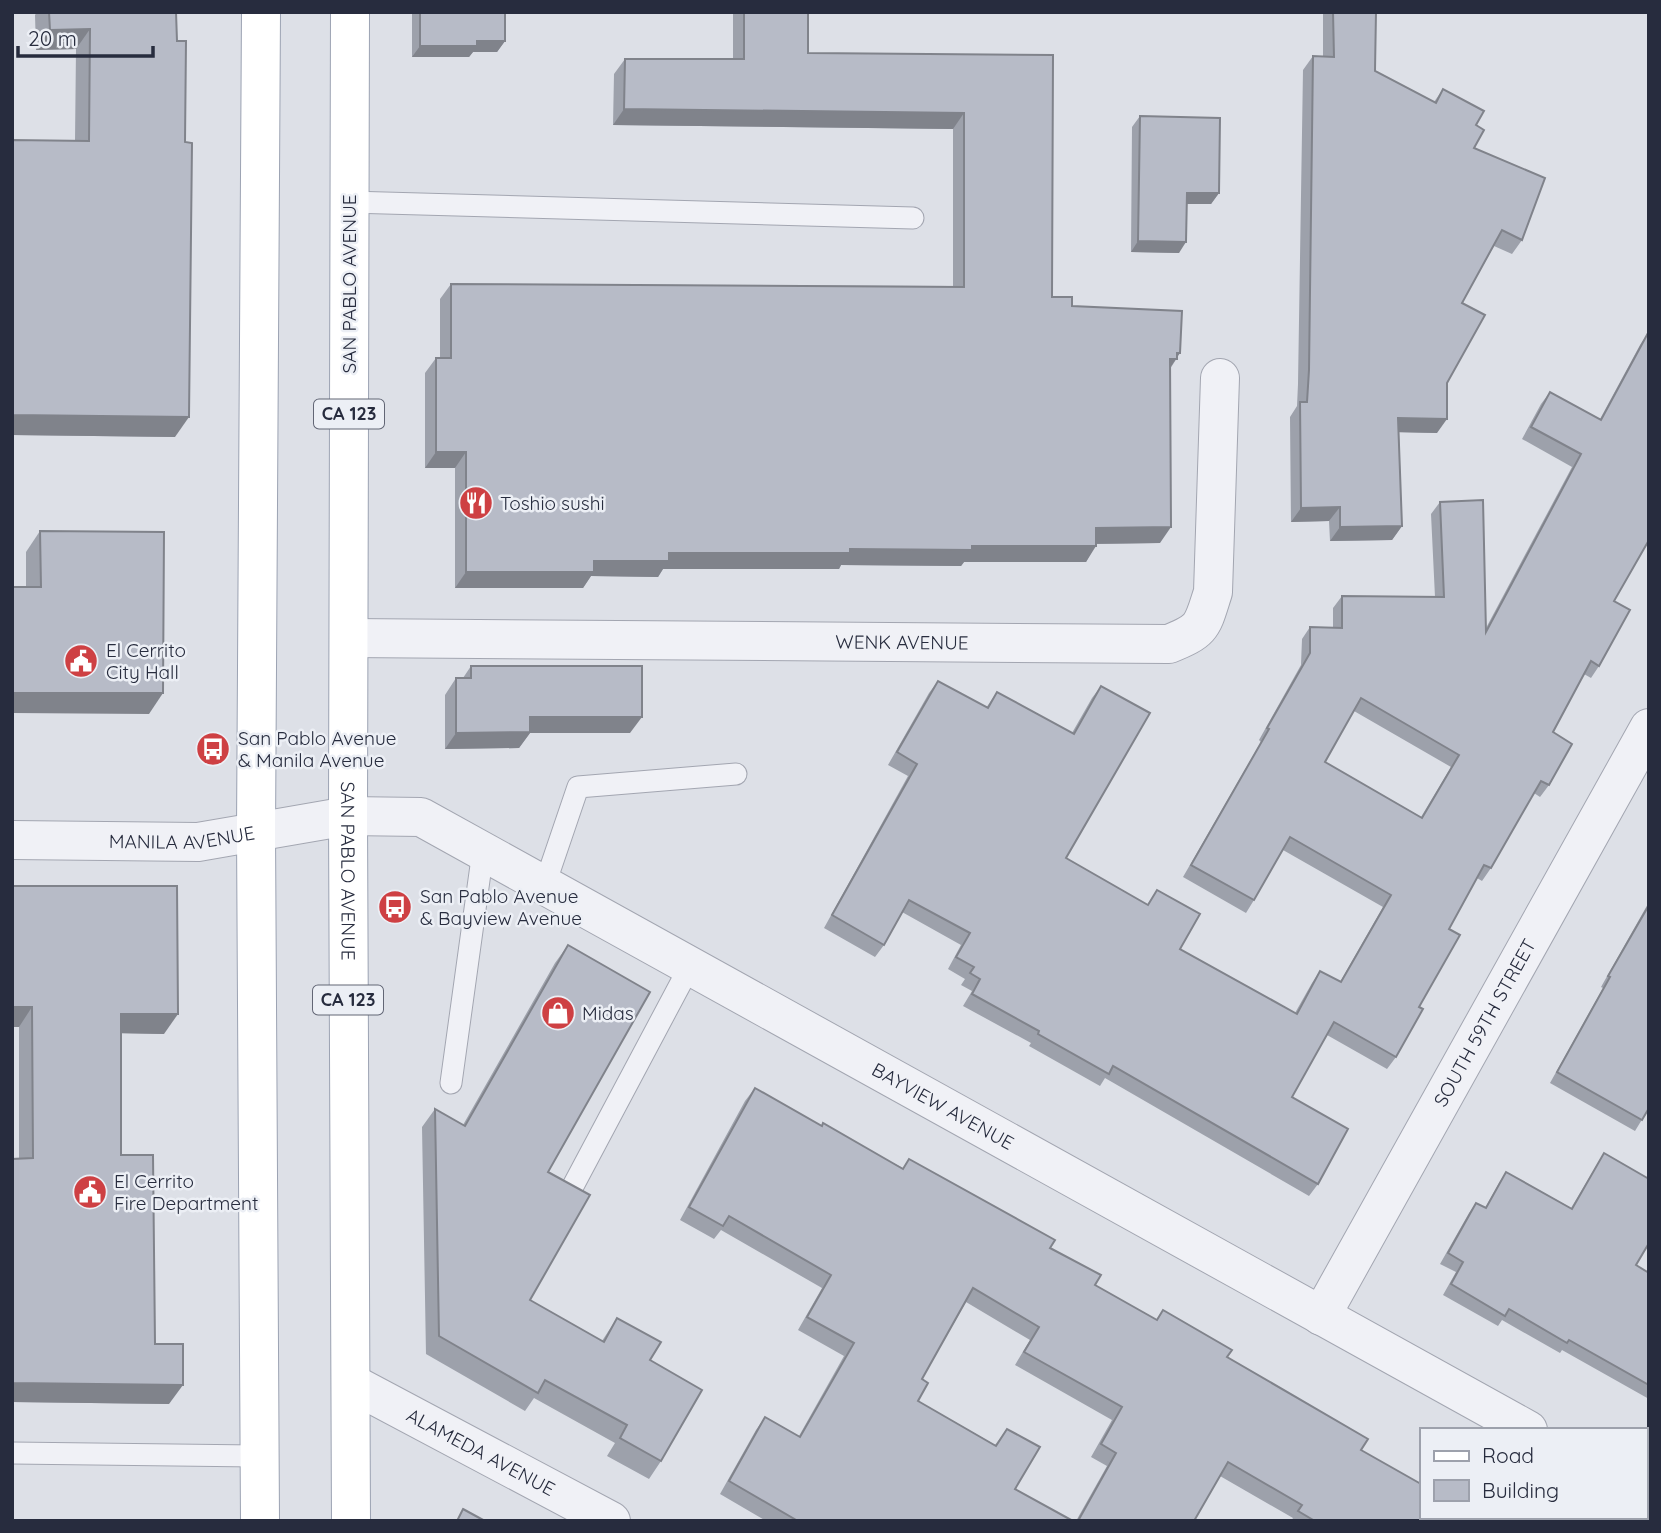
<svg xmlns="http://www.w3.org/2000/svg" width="1661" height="1533" font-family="Quicksand,sans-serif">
<rect width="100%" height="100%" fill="#dde0e7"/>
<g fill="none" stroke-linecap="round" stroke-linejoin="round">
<g stroke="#a3a6b1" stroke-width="23">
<g id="lane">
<path d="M 349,202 L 913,218"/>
<path d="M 545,884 L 578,787 L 736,774"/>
<path d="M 451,1083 L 483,851"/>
<path d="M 573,1186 L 691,964"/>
<path d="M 12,1453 L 260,1456"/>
</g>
</g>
<g stroke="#a3a6b1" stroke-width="40">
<g id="street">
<path id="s1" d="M 349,638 L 1169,644 C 1204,630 1202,626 1213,592 L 1220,378"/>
<path id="s2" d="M 12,840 L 198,842 L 348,816 L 421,817 L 1528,1430"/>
<path id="s3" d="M 1321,1316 L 1649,728"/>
<path id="s4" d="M 351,1383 L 611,1521"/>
<path d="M 1645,1494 L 1649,1496"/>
</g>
</g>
<g stroke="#9ca3b3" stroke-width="40">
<g id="primary">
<path id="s5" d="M 350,12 L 348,816 L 351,1521"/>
<path d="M 260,1521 L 256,832 L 261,12"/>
</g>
</g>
<use href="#lane" stroke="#f0f1f6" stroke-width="21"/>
<use href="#street" stroke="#f0f1f6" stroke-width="38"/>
<use href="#primary" stroke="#fff" stroke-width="38"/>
</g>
<g fill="#9da1ab" fill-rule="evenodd">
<path d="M 37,12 L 176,12 L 175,437 L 12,435 L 12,140 L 75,141 L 76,49 L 36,50 L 35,15 Z"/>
<path d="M 412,12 L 505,12 L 505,41 L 497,52 L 473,52 L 469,57 L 412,57 Z"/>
<path d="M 733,12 L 808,12 L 808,53 L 1053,55 L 1052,297 L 1177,358 L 1170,369 L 1160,543 L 1096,544 L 1086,562 L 964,562 L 961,566 L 841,565 L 839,569 L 663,569 L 658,577 L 591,576 L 583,588 L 455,588 L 455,468 L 425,468 L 425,373 L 436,358 L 440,358 L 440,299 L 451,284 L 953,286 L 953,129 L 613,125 L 614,74 L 625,59 L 733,59 Z"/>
<path d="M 1323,12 L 1376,12 L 1375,71 L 1434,102 L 1443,89 L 1476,125 L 1474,148 L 1522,240 L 1512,254 L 1494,246 L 1462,303 L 1437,433 L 1399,432 L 1402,526 L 1392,540 L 1330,541 L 1329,521 L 1291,522 L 1290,417 L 1297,406 L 1298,384 L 1303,70 L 1313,56 L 1323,56 Z"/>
<path d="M 1140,116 L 1219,193 L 1211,204 L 1187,204 L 1179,253 L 1131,252 L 1132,127 Z"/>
<path d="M 1648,333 L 1614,601 L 1599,666 L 1591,678 L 1584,674 L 1553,732 L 1549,785 L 1540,797 L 1534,793 L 1491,868 L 1482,881 L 1477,878 L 1449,929 L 1419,1007 L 1396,1057 L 1387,1069 L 1327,1035 L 1292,1097 L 1318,1184 L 1309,1196 L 1105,1078 L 1100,1086 L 1029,1046 L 1031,1043 L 963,1006 L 972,991 L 961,985 L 965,979 L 948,969 L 961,945 L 902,912 L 884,945 L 875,957 L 824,928 L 908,776 L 888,765 L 929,693 L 938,681 L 986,708 L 997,692 L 1072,733 L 1092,698 L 1101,686 L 1066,858 L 1147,905 L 1157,890 L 1180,949 L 1295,1013 L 1312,983 L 1320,971 L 1340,982 L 1383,907 L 1283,850 L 1254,900 L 1246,913 L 1183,877 L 1261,742 L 1259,740 L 1301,665 L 1302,639 L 1310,627 L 1333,627 L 1333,608 L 1342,596 L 1435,597 L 1431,514 L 1440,502 L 1486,628 L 1572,467 L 1522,439 L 1541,404 L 1550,392 L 1600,419 L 1640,345 ZM 1354,711 L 1451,767 L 1421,817 L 1325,762 Z"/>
<path d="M 40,531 L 149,714 L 26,587 L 26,552 Z"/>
<path d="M 471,666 L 630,733 L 530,733 L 519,748 L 445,749 L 445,695 L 456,678 L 463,678 Z"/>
<path d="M 12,886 L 164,1034 L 121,1033 L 121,1155 L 155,1344 L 169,1404 L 12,1402 L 12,1159 L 19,1159 L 19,1027 L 12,1027 Z"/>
<path d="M 1649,902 L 1649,1108 L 1635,1131 L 1550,1083 L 1603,988 L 1601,987 Z"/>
<path d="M 568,945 L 548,1172 L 530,1300 L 602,1341 L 617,1318 L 650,1360 L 661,1461 L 649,1479 L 607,1456 L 615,1443 L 534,1398 L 525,1411 L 426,1354 L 422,1127 L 435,1109 L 463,1125 L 555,963 Z"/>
<path d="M 755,1088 L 821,1126 L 903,1168 L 909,1159 L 1050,1248 L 1095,1285 L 1156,1320 L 1163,1310 L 1227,1357 L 1361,1450 L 1421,1517 L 1582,1521 L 1291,1521 L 1293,1518 L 1220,1476 L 1194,1521 L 1076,1521 L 1107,1466 L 1091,1457 L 1112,1420 L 1015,1365 L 1030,1340 L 966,1302 L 922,1379 L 918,1401 L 995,1445 L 1007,1429 L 1015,1489 L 1073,1521 L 766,1521 L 720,1494 L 756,1430 L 765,1417 L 799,1436 L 844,1356 L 798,1330 L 822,1288 L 721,1230 L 714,1239 L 680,1220 L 745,1101 Z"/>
<path d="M 1604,1153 L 1636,1265 L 1649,1273 L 1649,1399 L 1562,1350 L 1560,1353 L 1502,1320 L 1498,1326 L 1443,1295 L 1456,1272 L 1440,1264 L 1469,1213 L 1476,1203 L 1485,1208 L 1499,1183 L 1506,1172 L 1571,1208 Z"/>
</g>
<g fill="#80838b">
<path d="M 90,29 L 76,49 L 36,50 L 50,30 Z"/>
<path d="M 477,41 L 505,41 L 497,52 L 473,52 L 469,57 L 412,57 L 420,46 Z"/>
<path d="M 624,109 L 964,113 L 953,129 L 613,125 Z"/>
<path d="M 1187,193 L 1219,193 L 1211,204 L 1179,204 Z"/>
<path d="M 1138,241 L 1186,242 L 1179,253 L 1131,252 Z"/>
<path d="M 1177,353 L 1180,353 L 1166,374 L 1170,359 Z"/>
<path d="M 12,415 L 189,417 L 175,437 L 12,435 Z"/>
<path d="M 1398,418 L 1447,419 L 1437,433 L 1388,432 Z"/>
<path d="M 436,452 L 466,452 L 455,468 L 425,468 Z"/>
<path d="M 1340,507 L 1329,521 L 1291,522 L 1301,508 Z"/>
<path d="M 1402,526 L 1392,540 L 1330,541 L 1340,527 Z"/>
<path d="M 1171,527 L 1160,543 L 1085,544 L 1096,528 Z"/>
<path d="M 972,546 L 1096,546 L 1086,562 L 964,562 L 961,566 L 841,565 L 839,569 L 663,569 L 658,577 L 591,576 L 583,588 L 455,588 L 466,572 L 669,553 Z"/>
<path d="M 12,693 L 163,693 L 149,714 L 12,713 Z"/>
<path d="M 530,717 L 642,717 L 630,733 L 530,733 L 519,748 L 445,749 L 456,733 Z"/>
<path d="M 12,1007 L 32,1007 L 19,1027 L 12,1027 Z"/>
<path d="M 121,1014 L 178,1014 L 164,1034 L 107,1033 Z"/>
<path d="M 12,1383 L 183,1385 L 169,1404 L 12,1402 Z"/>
</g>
<g fill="#b7bbc7" stroke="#80838b" stroke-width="2" fill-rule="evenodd">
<path d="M 49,12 L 176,12 L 177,41 L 186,41 L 185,142 L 192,143 L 189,417 L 12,415 L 12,140 L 89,141 L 90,29 L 50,30 Z"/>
<path d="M 420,12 L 505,12 L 505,41 L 477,41 L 477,46 L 420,46 Z"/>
<path d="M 744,12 L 808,12 L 808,53 L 1053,55 L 1052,297 L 1072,297 L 1072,306 L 1182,311 L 1180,353 L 1177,353 L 1177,359 L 1170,359 L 1171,527 L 1096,528 L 1096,546 L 972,546 L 972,550 L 850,549 L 850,553 L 669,553 L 669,561 L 594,561 L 594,572 L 466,572 L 466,452 L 436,452 L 436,358 L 451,358 L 451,284 L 964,287 L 964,113 L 624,109 L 625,59 L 744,59 Z"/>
<path d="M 1333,12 L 1376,12 L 1375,71 L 1436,103 L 1443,89 L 1484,111 L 1476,125 L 1484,130 L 1474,148 L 1545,178 L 1522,240 L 1502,230 L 1462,303 L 1485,315 L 1447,383 L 1447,419 L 1398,418 L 1402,526 L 1340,527 L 1340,507 L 1301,508 L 1300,402 L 1307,402 L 1309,370 L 1313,56 L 1334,57 Z"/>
<path d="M 1140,116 L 1220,118 L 1219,193 L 1187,193 L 1186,242 L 1138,241 Z"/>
<path d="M 1648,333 L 1649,540 L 1614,601 L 1630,610 L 1599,666 L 1591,661 L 1553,732 L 1572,744 L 1549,785 L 1541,781 L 1491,868 L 1484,865 L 1449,929 L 1460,935 L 1419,1007 L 1423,1009 L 1396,1057 L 1334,1022 L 1292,1097 L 1348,1129 L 1318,1184 L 1113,1066 L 1109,1074 L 1038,1034 L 1039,1031 L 972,994 L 980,979 L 970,973 L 974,967 L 956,957 L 970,933 L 909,900 L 884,945 L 832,915 L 917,764 L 897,752 L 938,681 L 988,708 L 997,692 L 1074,734 L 1101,686 L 1150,713 L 1066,858 L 1148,905 L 1157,890 L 1200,914 L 1180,949 L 1297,1014 L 1320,971 L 1341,982 L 1391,895 L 1290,837 L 1254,900 L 1191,865 L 1269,729 L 1267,728 L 1310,653 L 1310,627 L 1342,628 L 1342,596 L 1444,597 L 1440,502 L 1483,500 L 1486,632 L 1581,454 L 1531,427 L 1550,392 L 1601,420 ZM 1361,698 L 1459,755 L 1422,818 L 1325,762 Z"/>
<path d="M 40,531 L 164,532 L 163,693 L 12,693 L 12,587 L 41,587 Z"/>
<path d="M 471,666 L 642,666 L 642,717 L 530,717 L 530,732 L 456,733 L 456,678 L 471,678 Z"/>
<path d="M 12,886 L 177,886 L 178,1014 L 121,1014 L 121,1155 L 153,1155 L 155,1344 L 183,1344 L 183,1385 L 12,1383 L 12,1293 L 13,1293 L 12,1159 L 33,1158 L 32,1007 L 12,1007 Z"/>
<path d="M 1649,905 L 1649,1108 L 1642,1120 L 1557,1072 L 1610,977 L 1608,976 Z"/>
<path d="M 568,945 L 650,992 L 548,1172 L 590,1195 L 530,1300 L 604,1342 L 617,1318 L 661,1342 L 650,1360 L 702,1390 L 661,1461 L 620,1438 L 627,1425 L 545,1380 L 538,1393 L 439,1336 L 435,1109 L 465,1126 Z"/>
<path d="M 755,1088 L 822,1126 L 823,1123 L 903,1169 L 909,1159 L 1055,1240 L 1050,1248 L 1101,1275 L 1095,1285 L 1157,1320 L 1163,1310 L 1232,1350 L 1227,1357 L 1368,1439 L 1361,1450 L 1421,1484 L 1421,1517 L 1576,1517 L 1582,1521 L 1315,1521 L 1298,1511 L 1302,1505 L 1228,1462 L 1194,1521 L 1078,1521 L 1116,1453 L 1101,1444 L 1122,1407 L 1024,1352 L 1039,1327 L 973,1288 L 922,1379 L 928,1383 L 918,1401 L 996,1446 L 1007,1429 L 1040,1447 L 1015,1489 L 1073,1521 L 798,1521 L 729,1481 L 765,1417 L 800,1437 L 854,1343 L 807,1317 L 831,1275 L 729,1216 L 723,1226 L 689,1207 Z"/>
<path d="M 1604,1153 L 1649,1179 L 1649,1243 L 1636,1265 L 1649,1273 L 1649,1385 L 1569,1340 L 1567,1343 L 1509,1309 L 1505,1316 L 1451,1284 L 1463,1262 L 1448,1253 L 1476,1203 L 1486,1208 L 1506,1172 L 1572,1209 Z"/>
<path d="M 463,1509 L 485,1521 L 457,1521 Z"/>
</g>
<defs>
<g id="restaurant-disc" transform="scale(1.75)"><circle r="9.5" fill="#ce4043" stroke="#eceff5"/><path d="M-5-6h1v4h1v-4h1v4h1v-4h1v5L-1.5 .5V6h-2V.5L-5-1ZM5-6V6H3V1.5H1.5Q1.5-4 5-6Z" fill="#fff"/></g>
<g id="civic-disc" transform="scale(1.75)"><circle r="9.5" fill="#ce4043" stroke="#eceff5"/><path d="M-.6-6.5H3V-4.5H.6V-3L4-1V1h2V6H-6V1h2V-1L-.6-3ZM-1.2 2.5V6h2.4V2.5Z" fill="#fff"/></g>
<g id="bus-disc" transform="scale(1.75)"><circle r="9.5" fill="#ce4043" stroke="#eceff5"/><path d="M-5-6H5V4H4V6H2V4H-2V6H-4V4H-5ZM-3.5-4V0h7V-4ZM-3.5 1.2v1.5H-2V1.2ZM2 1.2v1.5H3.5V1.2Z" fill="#fff"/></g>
<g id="shop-disc" transform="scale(1.75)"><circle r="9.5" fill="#ce4043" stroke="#eceff5"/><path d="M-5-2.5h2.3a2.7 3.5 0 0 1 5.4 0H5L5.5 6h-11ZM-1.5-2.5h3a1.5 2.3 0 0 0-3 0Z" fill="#fff"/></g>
</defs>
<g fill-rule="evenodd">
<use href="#restaurant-disc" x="476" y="503"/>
<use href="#civic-disc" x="81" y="661"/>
<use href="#bus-disc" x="213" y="749"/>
<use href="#bus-disc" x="395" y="907"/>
<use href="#shop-disc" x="558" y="1013"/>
<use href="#civic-disc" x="90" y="1192"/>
</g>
<g text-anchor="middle" stroke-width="5" stroke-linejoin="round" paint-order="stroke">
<g fill="#eceff5" stroke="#626675" stroke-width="2">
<rect x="314" y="399.5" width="70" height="29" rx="5"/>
<rect x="313" y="985.5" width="70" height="29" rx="5"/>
</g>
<g font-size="18" font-weight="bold" fill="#272c3e">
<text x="349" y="420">CA 123</text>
<text x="348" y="1006">CA 123</text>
</g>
<g font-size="19" fill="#272c3e" stroke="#eceff5">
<text transform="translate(349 284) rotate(-90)" y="7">SAN PABLO AVENUE</text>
<text dy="7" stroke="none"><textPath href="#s1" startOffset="553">WENK AVENUE</textPath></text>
<text dy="7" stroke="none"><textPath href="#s2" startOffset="170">MANILA AVENUE</textPath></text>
<text dy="7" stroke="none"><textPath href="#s5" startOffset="859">SAN PABLO AVENUE</textPath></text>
<text dy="7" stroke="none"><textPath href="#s3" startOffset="336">SOUTH 59TH STREET</textPath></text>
<text dy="7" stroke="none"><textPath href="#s2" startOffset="1008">BAYVIEW AVENUE</textPath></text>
<text dy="7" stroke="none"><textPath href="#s4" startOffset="147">ALAMEDA AVENUE</textPath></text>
</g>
<g font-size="19" fill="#272c3e" stroke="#eceff5" text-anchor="start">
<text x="500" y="510">Toshio sushi</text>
<text x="106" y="657">El Cerrito<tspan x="106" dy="22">City Hall</tspan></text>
<text x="238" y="745">San Pablo Avenue<tspan x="238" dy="22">&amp; Manila Avenue</tspan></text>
<text x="420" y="903">San Pablo Avenue<tspan x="420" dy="22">&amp; Bayview Avenue</tspan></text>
<text x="582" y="1020">Midas</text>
<text x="114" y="1188">El Cerrito<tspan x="114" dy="22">Fire Department</tspan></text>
</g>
</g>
<rect width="1661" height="1533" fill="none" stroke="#272c3e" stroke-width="28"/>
<rect x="1420" y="1428" width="228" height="91" fill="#eceff5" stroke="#9da1ac" stroke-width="2"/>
<rect x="1434" y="1451" width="35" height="10" fill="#ffffff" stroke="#9da1ac" stroke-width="2"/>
<text x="1482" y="1463" font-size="21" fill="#272c3e">Road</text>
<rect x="1434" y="1480" width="35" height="21" fill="#b7bbc7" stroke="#9da1ac" stroke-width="2"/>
<text x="1482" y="1498" font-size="21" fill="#272c3e">Building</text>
<path d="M18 46v10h135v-10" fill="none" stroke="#272c3e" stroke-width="3.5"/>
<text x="28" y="46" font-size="21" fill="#272c3e" stroke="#eceff5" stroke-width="5" paint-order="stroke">20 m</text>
</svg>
